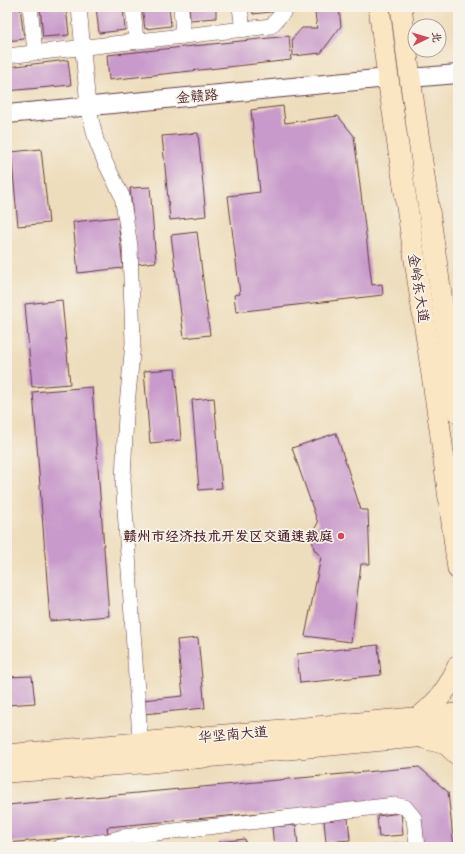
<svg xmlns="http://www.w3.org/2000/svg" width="465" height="854" font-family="Mynerve,'LXGW WenKai TC',sans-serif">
<rect width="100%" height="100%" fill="#f7f3e8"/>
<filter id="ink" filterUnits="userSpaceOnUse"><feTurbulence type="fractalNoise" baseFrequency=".025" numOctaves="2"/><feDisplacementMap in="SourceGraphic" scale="8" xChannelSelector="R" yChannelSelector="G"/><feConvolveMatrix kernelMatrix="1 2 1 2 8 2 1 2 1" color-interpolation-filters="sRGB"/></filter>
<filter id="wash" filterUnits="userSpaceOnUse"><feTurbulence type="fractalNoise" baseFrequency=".012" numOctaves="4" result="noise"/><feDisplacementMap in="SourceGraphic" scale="16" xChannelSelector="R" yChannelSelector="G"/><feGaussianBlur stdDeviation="0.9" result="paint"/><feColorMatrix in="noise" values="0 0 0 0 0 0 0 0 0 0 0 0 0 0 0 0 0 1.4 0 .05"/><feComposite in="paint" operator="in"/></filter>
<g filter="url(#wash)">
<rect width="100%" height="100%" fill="#eeddbc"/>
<g id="blocks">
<g fill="#c89acb">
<path d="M 7,7 L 20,7 L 24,39 L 7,41 Z"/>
<path d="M 40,7 L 66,7 L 69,35 L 43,37 Z"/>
<path d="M 96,7 L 123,7 L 125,30 L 99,33 Z"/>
<path d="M 142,7 L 169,7 L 171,26 L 145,29 Z"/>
<path d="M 189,7 L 216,7 L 216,18 L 190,20 Z"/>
<path d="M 252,7 L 279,7 L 279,11 L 253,14 Z"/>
<path d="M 321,7 L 339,7 L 341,26 L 321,53 L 293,56 L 292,39 L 302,28 L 317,28 L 315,13 Z"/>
<path d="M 289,36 L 291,60 L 109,80 L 107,55 Z"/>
<path d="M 68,60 L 71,85 L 7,91 L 7,67 Z"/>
<path d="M 283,106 L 285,123 L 338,116 L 354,136 L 372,285 L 382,284 L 383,295 L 236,312 L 234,295 L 240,294 L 228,196 L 260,192 L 251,110 Z"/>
<path d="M 198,133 L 206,216 L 170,220 L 162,136 Z"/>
<path d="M 41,149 L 49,223 L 18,226 L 11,152 Z"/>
<path d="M 150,187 L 156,262 L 137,264 L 130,188 Z"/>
<path d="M 118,217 L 123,268 L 78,273 L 73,222 Z"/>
<path d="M 197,232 L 210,335 L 184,338 L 171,235 Z"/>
<path d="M 62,300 L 70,384 L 32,387 L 25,304 Z"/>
<path d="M 175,369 L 181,440 L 150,443 L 144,371 Z"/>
<path d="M 92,387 L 109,616 L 50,621 L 33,392 Z"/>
<path d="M 214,398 L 222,488 L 199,490 L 192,400 Z"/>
<path d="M 336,433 L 361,510 L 368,510 L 370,564 L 361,564 L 351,642 L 305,636 L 321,557 L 314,549 L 312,539 L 312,533 L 318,523 L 292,448 Z"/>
<path d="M 198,638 L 205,708 L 143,714 L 142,700 L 183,696 L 177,640 Z"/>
<path d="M 378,645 L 381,675 L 300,683 L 297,654 Z"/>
<path d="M 32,676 L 35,703 L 7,705 L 7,677 Z"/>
<path d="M 419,767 L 448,792 L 454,847 L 422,847 L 402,800 L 107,827 L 108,834 L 7,843 L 7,805 Z"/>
<path d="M 401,813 L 403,835 L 379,837 L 377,816 Z"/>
<path d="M 348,818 L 350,840 L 326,842 L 324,821 Z"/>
<path d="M 296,825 L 298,846 L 274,847 L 272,827 Z"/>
<path d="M 245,839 L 246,847 L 219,847 L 219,842 Z"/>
<path d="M 405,844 L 406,847 L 384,847 L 384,846 Z"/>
</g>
</g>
</g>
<g filter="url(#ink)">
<use href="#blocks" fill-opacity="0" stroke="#633c41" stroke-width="1"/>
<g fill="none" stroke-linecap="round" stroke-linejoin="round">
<g stroke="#633c41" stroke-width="16">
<g id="minor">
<path d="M 30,7 L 35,52"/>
<path d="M 79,7 L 88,106 L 96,140 L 105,162 L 122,196 L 130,246 L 133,343 L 126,415 L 123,479 L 141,753"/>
<path d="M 133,7 L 136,41"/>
<path d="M 181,7 L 183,36"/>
<path d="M 240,7 L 243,30"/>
<path d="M 7,56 L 271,26 L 288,7"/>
<path d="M 60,847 L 109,841 L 123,837 L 394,805 L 405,807 L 414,818 L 417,847"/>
</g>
</g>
<g stroke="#633c41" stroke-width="20">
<g id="tertiary">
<path d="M 410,78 L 458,74"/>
<path d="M 7,114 L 388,78"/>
</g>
</g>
<g stroke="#633c41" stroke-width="22">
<g id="secondary">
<path d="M 379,7 L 388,78 L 440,429 L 458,569"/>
<path d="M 401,7 L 410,78 L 458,413"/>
<path d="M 418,718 C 437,703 449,688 458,666"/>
<path d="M 424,738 L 446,744 L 458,755"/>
<path d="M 7,755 L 458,714"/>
<path d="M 7,772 L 141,763 L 458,733"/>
</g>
</g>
<use href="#minor" stroke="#fff" stroke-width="15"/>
<use href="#tertiary" stroke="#fff" stroke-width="18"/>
<use href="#secondary" stroke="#fbe6c4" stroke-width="21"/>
</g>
</g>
<circle fill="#d1495b" stroke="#f7f3e8" stroke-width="1.5" cx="341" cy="536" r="4"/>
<g text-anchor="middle" stroke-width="3.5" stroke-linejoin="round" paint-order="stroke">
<g font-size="14" fill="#4a1f2b" stroke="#f7f3e8">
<text transform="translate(197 96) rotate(-5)" y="5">金赣路</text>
<text transform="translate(419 288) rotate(81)" y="5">金岭东大道</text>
<text transform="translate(233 734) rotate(-5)" y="5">华坚南大道</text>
</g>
<g font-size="14" font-weight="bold" fill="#4a1f2b" stroke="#f7f3e8" text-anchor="end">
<text x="333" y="541">赣州市经济技术开发区交通速裁庭</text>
</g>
</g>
<rect width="465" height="854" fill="none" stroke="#f7f3e8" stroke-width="24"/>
<g transform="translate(427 38) rotate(85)"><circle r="19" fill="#f7f3e8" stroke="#b29e9c"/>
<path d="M0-3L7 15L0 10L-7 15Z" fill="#d1495b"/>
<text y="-6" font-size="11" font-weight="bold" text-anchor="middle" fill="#4a1f2b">北</text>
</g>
</svg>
